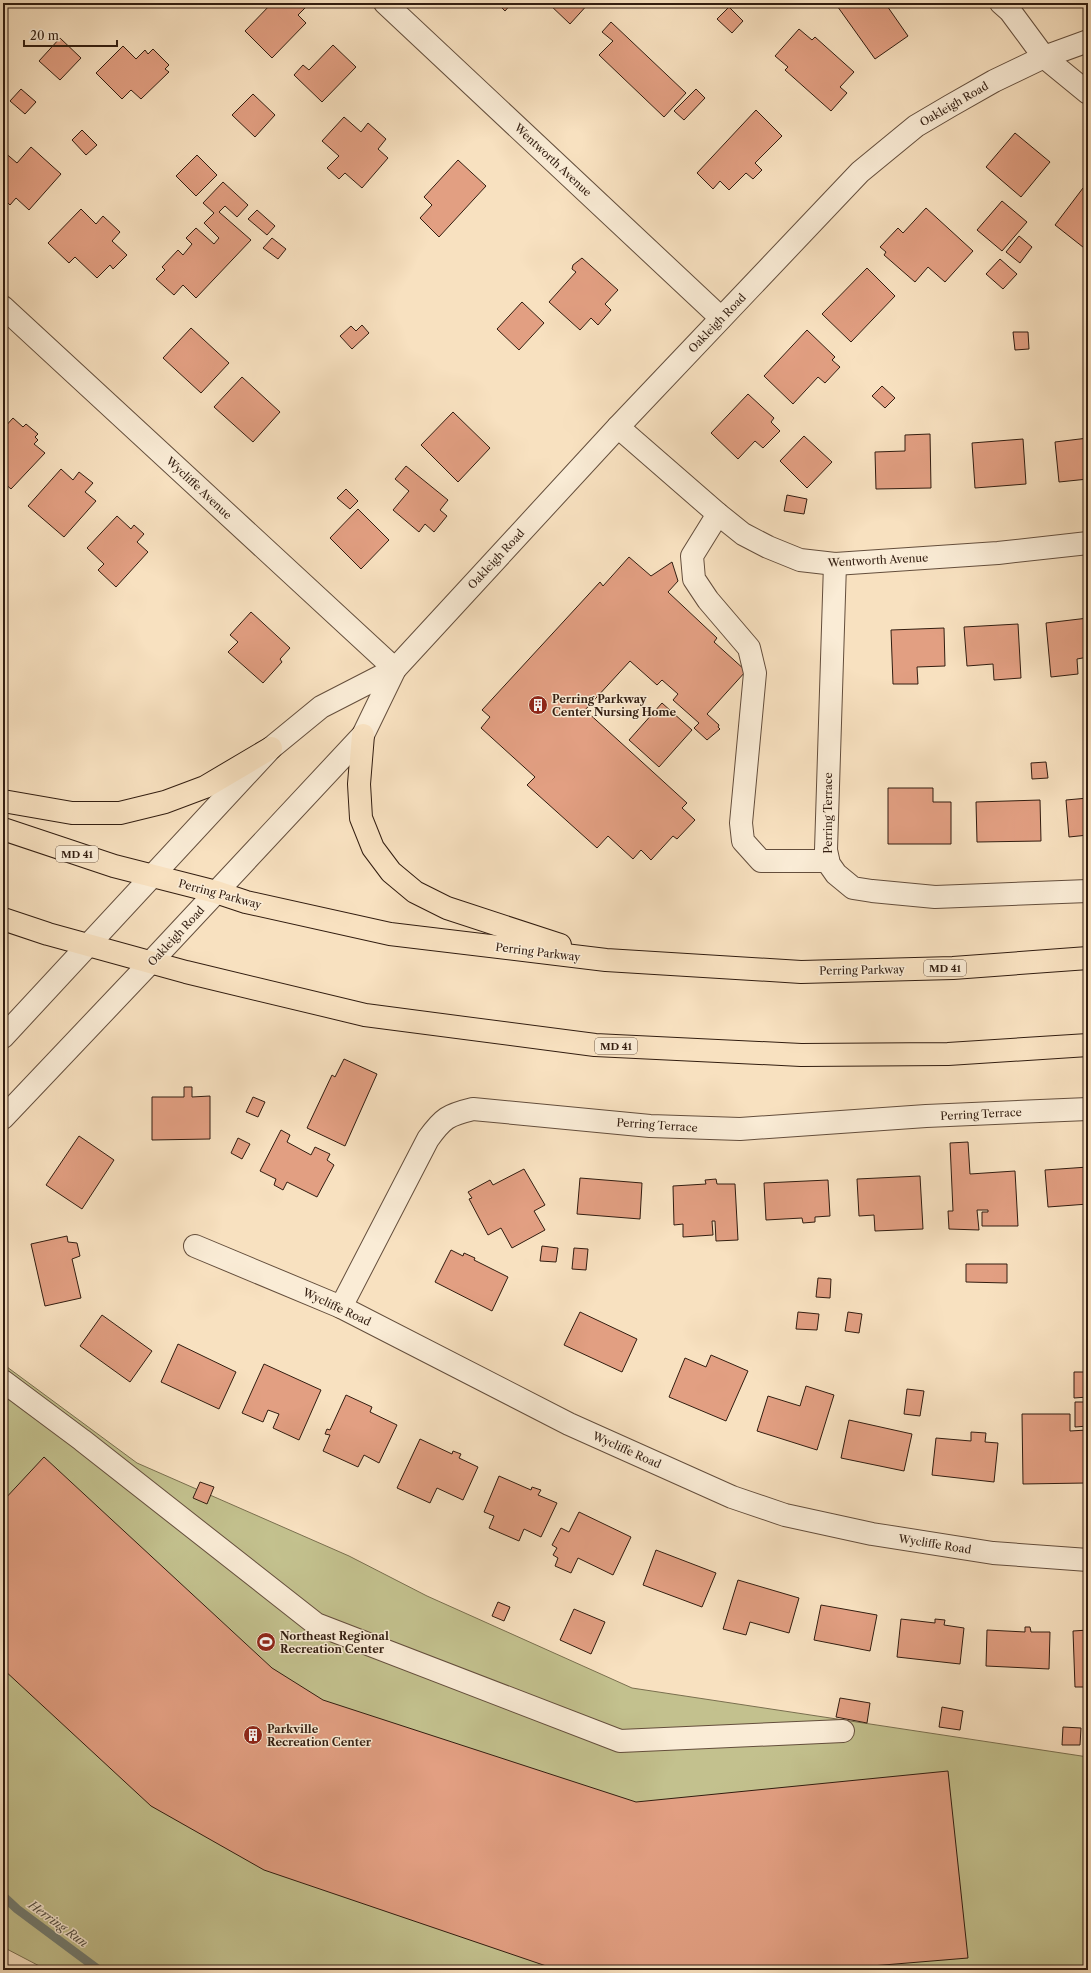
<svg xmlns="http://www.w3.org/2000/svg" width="1091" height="1973" font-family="'Libre Caslon Text',serif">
<rect width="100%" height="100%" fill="#f8e1c0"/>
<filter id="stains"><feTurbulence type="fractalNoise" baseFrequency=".005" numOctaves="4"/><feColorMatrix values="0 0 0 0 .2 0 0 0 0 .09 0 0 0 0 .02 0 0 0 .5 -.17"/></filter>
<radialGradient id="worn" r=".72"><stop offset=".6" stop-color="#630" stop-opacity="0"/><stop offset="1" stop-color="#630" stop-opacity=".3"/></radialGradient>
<path fill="#c3c18e" stroke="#7a6f4f" d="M 3,1364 L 137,1463 L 349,1556 L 427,1596 L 632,1688 L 1088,1757 L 1088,1970 L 47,1970 L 3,1947 Z"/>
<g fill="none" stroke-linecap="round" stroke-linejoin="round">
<path stroke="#727d73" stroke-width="9" d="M 3,1896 L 17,1909 L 99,1970"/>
</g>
<g fill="#e29f82" stroke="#321d10">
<path d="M 272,3 L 309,4 L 298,15 L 306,23 L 272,58 L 245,31 Z"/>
<path d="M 497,3 L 512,3 L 505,11 Z"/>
<path d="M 548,3 L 589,3 L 570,24 Z"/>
<path d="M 835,3 L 885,3 L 908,36 L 875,59 Z"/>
<path d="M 729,7 L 743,21 L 732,33 L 717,19 Z"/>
<path d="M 611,22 L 686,93 L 664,117 L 599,55 L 613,41 L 602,32 Z"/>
<path d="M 799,29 L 812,40 L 815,37 L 854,72 L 840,87 L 847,93 L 831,111 L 785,70 L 788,67 L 775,56 Z"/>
<path d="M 60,38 L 81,58 L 60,80 L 39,61 Z"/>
<path d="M 333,45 L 356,67 L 322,102 L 294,75 L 303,65 L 309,70 Z"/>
<path d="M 123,46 L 136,59 L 145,50 L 148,54 L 153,49 L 169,65 L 165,69 L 169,72 L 141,99 L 131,90 L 122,99 L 96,73 Z"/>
<path d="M 21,89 L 36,102 L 25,114 L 10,101 Z"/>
<path d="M 696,89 L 705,98 L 684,120 L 674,111 Z"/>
<path d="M 253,94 L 275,115 L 255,137 L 232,115 Z"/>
<path d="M 756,110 L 782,136 L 755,163 L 762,170 L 753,179 L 746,173 L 729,190 L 720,181 L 713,189 L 697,173 Z"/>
<path d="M 344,117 L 361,132 L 368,123 L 386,139 L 378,149 L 388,158 L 362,188 L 345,173 L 339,179 L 327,168 L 339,156 L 322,141 Z"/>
<path d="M 82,130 L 97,145 L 86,155 L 72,140 Z"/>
<path d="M 1015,133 L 1050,162 L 1021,197 L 986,167 Z"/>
<path d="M 31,147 L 61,174 L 29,210 L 16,198 L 10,205 L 3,198 L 3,151 L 17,163 Z"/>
<path d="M 197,155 L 217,175 L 196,196 L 176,176 Z"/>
<path d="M 458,160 L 486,186 L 439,237 L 420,218 L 432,205 L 424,197 Z"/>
<path d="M 223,182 L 248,205 L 237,217 L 225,206 L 219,212 L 251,240 L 196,298 L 183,285 L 174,295 L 156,279 L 165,270 L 162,267 L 178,250 L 183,255 L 192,244 L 186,238 L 196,228 L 214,244 L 219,238 L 204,223 L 214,213 L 203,203 Z"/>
<path d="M 1083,188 L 1088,192 L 1088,251 L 1055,225 Z"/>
<path d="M 1002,201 L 1027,222 L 1002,251 L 977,230 Z"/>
<path d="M 926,208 L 973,251 L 945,282 L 928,267 L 915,282 L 884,255 L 886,252 L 880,247 L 898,228 L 903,233 Z"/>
<path d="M 81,209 L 96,224 L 103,216 L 120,232 L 112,241 L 127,255 L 113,269 L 110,265 L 97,278 L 75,257 L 69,263 L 48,243 Z"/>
<path d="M 257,210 L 275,226 L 267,235 L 248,219 Z"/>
<path d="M 1019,236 L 1032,247 L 1020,263 L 1006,252 Z"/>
<path d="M 272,238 L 286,249 L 278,259 L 263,248 Z"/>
<path d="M 582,258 L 618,290 L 605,304 L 611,310 L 598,325 L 591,318 L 580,330 L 549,302 L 576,272 L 572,269 L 573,265 Z"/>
<path d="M 1000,259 L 1017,274 L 1003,289 L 986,274 Z"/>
<path d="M 867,268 L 895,296 L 851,342 L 822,314 Z"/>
<path d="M 522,302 L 544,323 L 519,350 L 497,329 Z"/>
<path d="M 362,325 L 369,333 L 352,349 L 340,336 L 351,326 L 356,331 Z"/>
<path d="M 191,328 L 229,363 L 201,393 L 163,358 Z"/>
<path d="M 807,330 L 835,357 L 832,360 L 840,367 L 825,383 L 818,377 L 793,404 L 764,376 Z"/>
<path d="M 1013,332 L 1028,332 L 1029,349 L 1015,350 Z"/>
<path d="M 242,377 L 280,412 L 253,442 L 214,407 Z"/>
<path d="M 882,386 L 895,398 L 885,408 L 872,396 Z"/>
<path d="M 748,394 L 774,418 L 771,422 L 780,431 L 763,448 L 755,441 L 738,459 L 711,433 Z"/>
<path d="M 453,412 L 490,448 L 458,482 L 421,445 Z"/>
<path d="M 13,418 L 23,427 L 26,424 L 38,434 L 35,437 L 38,440 L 34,444 L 45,453 L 11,489 L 3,482 L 3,429 Z"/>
<path d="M 930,434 L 931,488 L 876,489 L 875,452 L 905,451 L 905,435 Z"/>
<path d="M 804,436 L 832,462 L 807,488 L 780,461 Z"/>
<path d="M 1088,438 L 1088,479 L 1059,482 L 1055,442 Z"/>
<path d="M 1023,439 L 1026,484 L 975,488 L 972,443 Z"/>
<path d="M 406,466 L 448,500 L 440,510 L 447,516 L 434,532 L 425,524 L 419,532 L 393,510 L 409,491 L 395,479 Z"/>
<path d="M 61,469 L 73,480 L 79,472 L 93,483 L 85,492 L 96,501 L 64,537 L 28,506 Z"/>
<path d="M 346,489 L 358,501 L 350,509 L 337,498 Z"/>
<path d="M 787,495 L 807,499 L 804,514 L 784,511 Z"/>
<path d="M 358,509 L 389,540 L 361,569 L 330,538 Z"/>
<path d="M 117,516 L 131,529 L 134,525 L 144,534 L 137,542 L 148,552 L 116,587 L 98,570 L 104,564 L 87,548 Z"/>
<path d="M 629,557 L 651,576 L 672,562 L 678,581 L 668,592 L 717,638 L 714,642 L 746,671 L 707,714 L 719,725 L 718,727 L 720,729 L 707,740 L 694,728 L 699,723 L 673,700 L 678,694 L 662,680 L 657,685 L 630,661 L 585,710 L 687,803 L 682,808 L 695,820 L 677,839 L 673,836 L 651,860 L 641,850 L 633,859 L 608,836 L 597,848 L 527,785 L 535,777 L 481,728 L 490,717 L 482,710 L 600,582 L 603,586 Z"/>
<path d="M 251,612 L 290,648 L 280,659 L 282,662 L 263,683 L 228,652 L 238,642 L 230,635 Z"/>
<path d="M 1088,618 L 1088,657 L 1077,659 L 1078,674 L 1051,677 L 1046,623 Z"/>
<path d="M 1018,624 L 1021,678 L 994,680 L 993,664 L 967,666 L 964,627 Z"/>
<path d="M 944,628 L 945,666 L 917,667 L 918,684 L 893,684 L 891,630 Z"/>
<path d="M 662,703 L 692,730 L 659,767 L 629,740 Z"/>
<path d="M 1046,762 L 1048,778 L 1032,779 L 1031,763 Z"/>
<path d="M 888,788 L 933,788 L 933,802 L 951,802 L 951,844 L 888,844 Z"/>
<path d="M 1088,798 L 1088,835 L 1069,837 L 1066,800 Z"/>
<path d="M 1040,800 L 1041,841 L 977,842 L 976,802 Z"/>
<path d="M 344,1059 L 377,1074 L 345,1146 L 307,1128 L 332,1075 L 335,1077 Z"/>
<path d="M 184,1087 L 192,1087 L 192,1097 L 210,1096 L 210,1139 L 152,1140 L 152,1097 L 184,1097 Z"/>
<path d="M 253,1097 L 265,1102 L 258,1117 L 246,1112 Z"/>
<path d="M 281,1130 L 290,1135 L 287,1142 L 311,1155 L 315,1147 L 330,1154 L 327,1160 L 334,1165 L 317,1197 L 287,1182 L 283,1190 L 274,1185 L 276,1179 L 260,1171 Z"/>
<path d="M 79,1136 L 114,1160 L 82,1209 L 46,1185 Z"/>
<path d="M 238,1138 L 250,1144 L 242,1159 L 231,1153 Z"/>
<path d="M 968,1142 L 970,1174 L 1015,1171 L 1018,1226 L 982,1226 L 982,1212 L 988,1212 L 988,1210 L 977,1210 L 979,1230 L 949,1229 L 948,1211 L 953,1211 L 950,1143 Z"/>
<path d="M 1088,1167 L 1088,1204 L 1048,1207 L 1045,1170 Z"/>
<path d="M 524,1169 L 545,1205 L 534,1211 L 545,1230 L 512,1248 L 501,1228 L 488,1235 L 469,1199 L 472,1198 L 468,1192 L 490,1180 L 493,1185 Z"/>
<path d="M 920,1176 L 923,1229 L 875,1231 L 874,1215 L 859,1216 L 857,1179 Z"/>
<path d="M 580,1178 L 642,1183 L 640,1219 L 577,1214 Z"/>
<path d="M 716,1179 L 717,1184 L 735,1184 L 738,1240 L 716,1241 L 715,1221 L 712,1221 L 713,1235 L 683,1237 L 683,1224 L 674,1225 L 673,1186 L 706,1184 L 705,1180 Z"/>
<path d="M 828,1180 L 830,1216 L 815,1217 L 815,1222 L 803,1223 L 802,1218 L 766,1220 L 764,1183 Z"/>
<path d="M 67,1236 L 68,1242 L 77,1243 L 80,1256 L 72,1259 L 81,1298 L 45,1306 L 31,1244 Z"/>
<path d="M 542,1246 L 558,1248 L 556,1262 L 540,1261 Z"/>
<path d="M 574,1248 L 588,1249 L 586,1270 L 572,1269 Z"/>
<path d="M 451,1250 L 463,1256 L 464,1253 L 475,1258 L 474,1260 L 508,1277 L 492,1311 L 435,1282 Z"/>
<path d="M 966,1264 L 1007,1264 L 1007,1283 L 966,1282 Z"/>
<path d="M 818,1278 L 831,1279 L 830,1298 L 816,1297 Z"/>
<path d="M 580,1312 L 637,1339 L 622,1372 L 564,1345 Z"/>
<path d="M 798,1312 L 819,1314 L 817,1330 L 796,1329 Z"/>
<path d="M 848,1312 L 862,1314 L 859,1333 L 845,1331 Z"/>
<path d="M 102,1315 L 152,1351 L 130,1382 L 80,1346 Z"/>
<path d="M 178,1344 L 236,1372 L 219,1409 L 161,1382 Z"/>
<path d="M 711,1355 L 748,1371 L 726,1421 L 669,1397 L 685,1358 L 706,1367 Z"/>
<path d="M 264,1364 L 321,1390 L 299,1440 L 273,1428 L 279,1414 L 268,1410 L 263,1422 L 242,1413 Z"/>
<path d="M 1074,1372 L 1088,1372 L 1088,1397 L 1074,1398 Z"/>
<path d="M 806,1386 L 834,1395 L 817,1450 L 757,1431 L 768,1396 L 800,1406 Z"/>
<path d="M 907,1389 L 924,1391 L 920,1416 L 904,1414 Z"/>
<path d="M 346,1395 L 372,1407 L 370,1412 L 397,1425 L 379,1463 L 364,1455 L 358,1467 L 323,1451 L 330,1435 L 325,1434 L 327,1429 L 330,1430 Z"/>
<path d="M 1075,1402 L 1088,1402 L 1088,1426 L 1075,1427 Z"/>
<path d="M 1022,1414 L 1070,1414 L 1070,1431 L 1087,1430 L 1086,1483 L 1023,1484 Z"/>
<path d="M 849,1420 L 912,1434 L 904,1471 L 841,1458 Z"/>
<path d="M 971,1432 L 986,1433 L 985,1442 L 998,1443 L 994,1482 L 932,1475 L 936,1438 L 971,1441 Z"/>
<path d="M 420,1439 L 452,1454 L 453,1451 L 461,1454 L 459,1458 L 478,1467 L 463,1500 L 437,1488 L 430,1503 L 397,1488 Z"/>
<path d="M 44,1457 L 272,1668 L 323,1700 L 636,1802 L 948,1771 L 968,1958 L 823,1970 L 558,1970 L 264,1870 L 151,1806 L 3,1669 L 3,1501 Z"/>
<path d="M 499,1476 L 531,1490 L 532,1487 L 541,1490 L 538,1495 L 557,1503 L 541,1537 L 524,1529 L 519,1541 L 489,1528 L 494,1516 L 484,1512 Z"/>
<path d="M 200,1482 L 214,1487 L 207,1504 L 193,1498 Z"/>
<path d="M 579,1512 L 631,1537 L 613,1575 L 578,1558 L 571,1573 L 555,1566 L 558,1558 L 553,1555 L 557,1548 L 552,1545 L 561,1528 L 569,1532 Z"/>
<path d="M 656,1550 L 716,1573 L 702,1607 L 643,1585 Z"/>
<path d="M 738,1580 L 799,1598 L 789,1633 L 750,1622 L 746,1635 L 723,1629 Z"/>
<path d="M 498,1602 L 510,1607 L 504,1621 L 492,1616 Z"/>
<path d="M 821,1605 L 877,1615 L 870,1651 L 814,1640 Z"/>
<path d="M 574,1609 L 605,1622 L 591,1654 L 560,1640 Z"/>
<path d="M 901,1619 L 935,1623 L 935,1619 L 945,1620 L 944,1625 L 964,1628 L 960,1664 L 897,1657 Z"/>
<path d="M 1025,1627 L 1030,1627 L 1031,1632 L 1050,1632 L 1049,1669 L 986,1666 L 987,1630 L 1025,1632 Z"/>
<path d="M 1088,1630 L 1088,1687 L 1075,1687 L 1073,1631 Z"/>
<path d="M 840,1698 L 870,1703 L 867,1723 L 836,1717 Z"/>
<path d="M 942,1707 L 963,1711 L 960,1730 L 939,1727 Z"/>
<path d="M 1063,1727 L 1081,1728 L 1080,1745 L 1062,1745 Z"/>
</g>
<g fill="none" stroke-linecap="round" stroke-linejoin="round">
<g stroke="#644e3c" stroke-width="24">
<g id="minor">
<path d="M 385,3 L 721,318"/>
<path d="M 1001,3 L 1010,11 L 1044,57 L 1088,93"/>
<path d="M 3,307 L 395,669"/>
<path d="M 618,427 L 718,514 L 743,534 L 768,547 L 800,560 L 835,564 L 998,553 L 1088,543"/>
<path d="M 718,514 L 692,556 L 694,579 L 708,600 L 749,648 L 755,673 L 741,823 L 743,841 L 761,861 L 828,861"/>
<path d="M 835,564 L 826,850 L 829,864 L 836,874 L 853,888 L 872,891 L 935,897 L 1088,891"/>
<path d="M 3,1037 L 271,748 L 321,707 L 395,669"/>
<path d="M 3,1118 L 151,962 L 363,735 L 395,669 L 618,427 L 860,172 L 916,126 L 950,106 L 994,81 L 1044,57 L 1088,41"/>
<path d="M 195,1246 L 341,1307 L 569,1424 L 732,1497 L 785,1515 L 872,1534 L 993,1553 L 1088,1560"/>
<path d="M 341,1307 L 428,1139 C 443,1118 448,1115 473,1109 L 650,1126 L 740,1129 L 926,1116 L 1088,1109"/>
<path d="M 3,1381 L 82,1440 L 316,1624 L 620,1741 L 843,1731"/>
</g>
</g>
<g stroke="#321d10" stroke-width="24">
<g id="major">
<path d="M 363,735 L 359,784 L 361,818 L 373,848 L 391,872 L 415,892 L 447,908 L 560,945"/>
<path d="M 3,801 L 72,813 L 120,813 L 165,802 L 205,787 L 271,748"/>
<path d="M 3,829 L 114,866 L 216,892 L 246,902 L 390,934 L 606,960 L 801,972 L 953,968 L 1088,958"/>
<path d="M 3,919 L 48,934 L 186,972 L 365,1015 L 595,1045 L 801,1055 L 948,1054 L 1088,1045"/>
</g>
</g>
<use href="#minor" stroke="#faecd6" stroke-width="22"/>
<use href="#major" stroke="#f8e1c0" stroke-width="22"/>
</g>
<defs>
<g id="building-disc" transform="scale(1)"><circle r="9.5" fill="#8f2418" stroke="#faecd6"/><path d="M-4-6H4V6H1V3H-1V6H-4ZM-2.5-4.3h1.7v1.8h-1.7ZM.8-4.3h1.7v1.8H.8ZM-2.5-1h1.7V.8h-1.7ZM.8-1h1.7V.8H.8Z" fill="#fff"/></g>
<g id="stadium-disc" transform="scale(1)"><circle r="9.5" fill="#8f2418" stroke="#faecd6"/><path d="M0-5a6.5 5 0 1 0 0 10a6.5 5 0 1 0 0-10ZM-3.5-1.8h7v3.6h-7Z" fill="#fff"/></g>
</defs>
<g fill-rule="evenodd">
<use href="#building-disc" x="538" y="705"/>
<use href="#stadium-disc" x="266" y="1642"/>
<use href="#building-disc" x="253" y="1735"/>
</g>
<g text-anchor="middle" stroke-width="3" stroke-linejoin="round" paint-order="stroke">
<g fill="#faecd6" stroke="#6e5b4b" stroke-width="1">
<rect x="56" y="846" width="42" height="16" rx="3"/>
<rect x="924" y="960" width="42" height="16" rx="3"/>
<rect x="595" y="1038" width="42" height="16" rx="3"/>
</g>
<g font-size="10" font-weight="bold" fill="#321d10">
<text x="77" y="858">MD 41</text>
<text x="945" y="972">MD 41</text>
<text x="616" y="1050">MD 41</text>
</g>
<g font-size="11" fill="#321d10" stroke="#faecd6">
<text transform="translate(954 104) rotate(-30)" y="4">Oakleigh Road</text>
<text transform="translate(553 160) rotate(43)" y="4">Wentworth Avenue</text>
<text transform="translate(717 323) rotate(-46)" y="4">Oakleigh Road</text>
<text transform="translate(199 488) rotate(43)" y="4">Wycliffe Avenue</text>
<text transform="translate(496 559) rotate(-47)" y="4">Oakleigh Road</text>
<text transform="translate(878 560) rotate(-3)" y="4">Wentworth Avenue</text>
<text transform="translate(828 813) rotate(-90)" y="4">Perring Terrace</text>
<text transform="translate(220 894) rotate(15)" y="4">Perring Parkway</text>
<text transform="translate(176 936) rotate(-47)" y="4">Oakleigh Road</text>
<text transform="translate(538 952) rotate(7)" y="4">Perring Parkway</text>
<text transform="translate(862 970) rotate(-1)" y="4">Perring Parkway</text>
<text transform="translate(981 1114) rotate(-3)" y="4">Perring Terrace</text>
<text transform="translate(657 1125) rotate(4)" y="4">Perring Terrace</text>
<text transform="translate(337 1307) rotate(25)" y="4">Wycliffe Road</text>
<text transform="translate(627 1450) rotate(24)" y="4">Wycliffe Road</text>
<text transform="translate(935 1544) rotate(9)" y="4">Wycliffe Road</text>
</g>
<g font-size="11" font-weight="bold" fill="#321d10" stroke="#faecd6" text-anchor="start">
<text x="552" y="703">Perring Parkway<tspan x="552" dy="13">Center Nursing Home</tspan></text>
<text x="280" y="1640">Northeast Regional<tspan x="280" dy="13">Recreation Center</tspan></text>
<text x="267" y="1733">Parkville<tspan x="267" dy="13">Recreation Center</tspan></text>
</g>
<g font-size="12" font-style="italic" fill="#524d42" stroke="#faecd6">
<text transform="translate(58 1924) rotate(36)" y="4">Herring Run</text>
</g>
</g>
<rect width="1091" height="1973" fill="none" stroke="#f8e1c0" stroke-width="16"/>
<rect x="4" y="4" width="1083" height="1965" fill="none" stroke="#321d10" stroke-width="2"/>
<rect x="8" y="8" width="1075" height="1957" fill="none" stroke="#321d10"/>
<path d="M24 40v6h93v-6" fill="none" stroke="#321d10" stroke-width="2"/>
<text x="30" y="40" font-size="12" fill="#321d10" stroke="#faecd6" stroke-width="3" paint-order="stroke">20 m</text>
<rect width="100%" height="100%" filter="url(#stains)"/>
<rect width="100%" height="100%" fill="url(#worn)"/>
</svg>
